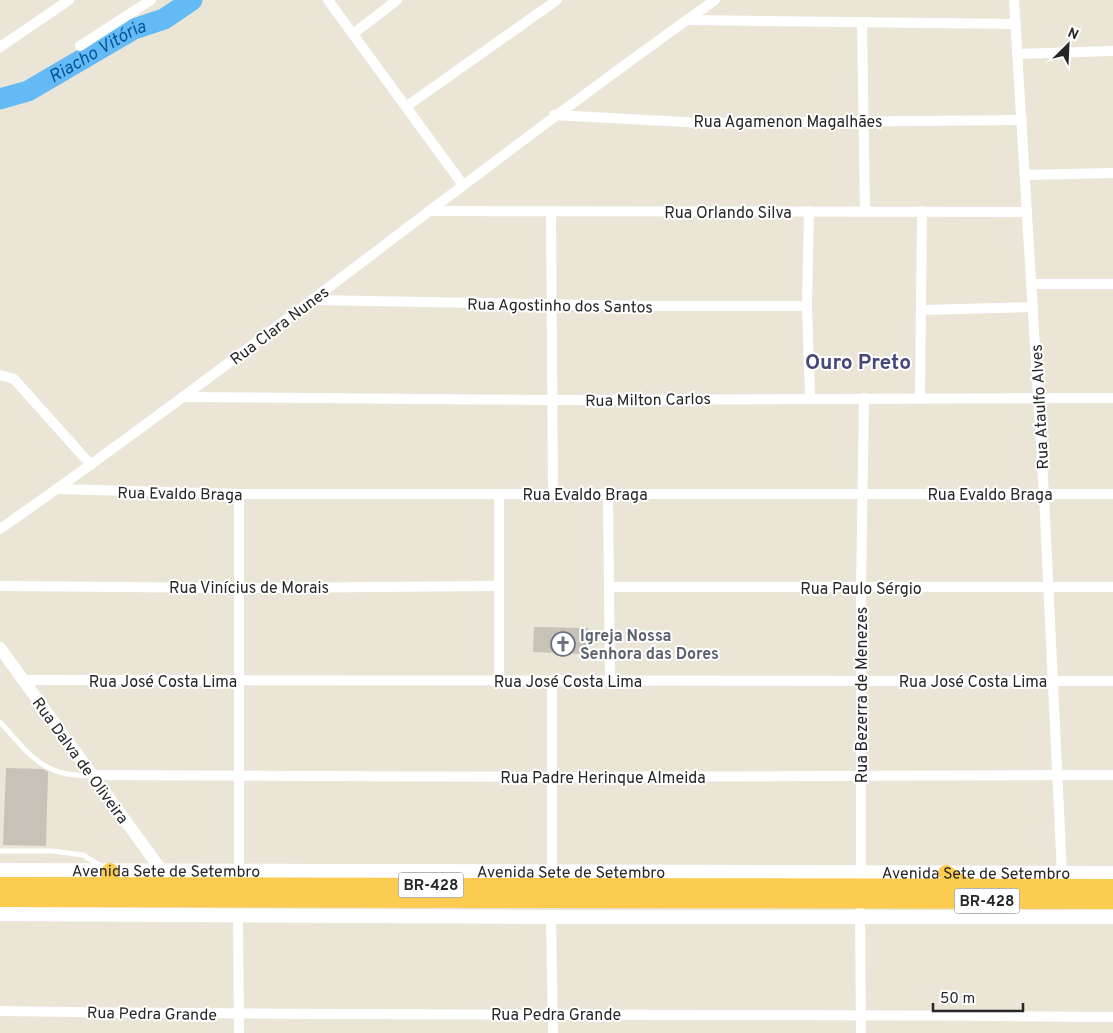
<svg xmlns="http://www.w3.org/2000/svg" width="1113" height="1033" font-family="Overpass,sans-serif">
<rect width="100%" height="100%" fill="#ebe5d7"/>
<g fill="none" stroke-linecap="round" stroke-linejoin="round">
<path stroke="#63baf4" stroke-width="21" id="s1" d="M 0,99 L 28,91 L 134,29 L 164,19 L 192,0"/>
</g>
<g fill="#c6c2b7">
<path d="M 534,627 L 587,628 L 593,634 L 594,642 L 588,650 L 588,654 L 533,652 Z"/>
<path d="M 6,768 L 43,769 L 48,772 L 46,846 L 3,845 Z"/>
</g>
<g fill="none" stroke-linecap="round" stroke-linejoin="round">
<g stroke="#fff" stroke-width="5">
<path d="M 0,722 C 29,754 45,779 91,775"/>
<path d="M 0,851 L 52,851 L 83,855 L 101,866"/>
</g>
<g stroke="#fff" stroke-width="10">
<path d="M 328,0 L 463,185"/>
<path d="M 1014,0 L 1044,495 L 1062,874"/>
<path d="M 687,20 L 1016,24"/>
<path d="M 862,23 L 865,211"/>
<path d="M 353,34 L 397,0"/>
<path d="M 80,46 L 151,0"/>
<path d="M 0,47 L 69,0"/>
<path d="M 1017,54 L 1113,51"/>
<path d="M 407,106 L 557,0"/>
<path d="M 554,115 L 703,123 L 1022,120"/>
<path d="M 1025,175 L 1113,173"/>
<path d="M 429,211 L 1027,212"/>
<path d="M 551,211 L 553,494"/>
<path d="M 809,211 L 807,306 L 810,398"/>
<path d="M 1032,284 L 1113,284"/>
<path d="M 312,300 L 648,306 L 807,306"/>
<path d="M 921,310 L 1033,307"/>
<path d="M 0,375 L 14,379 L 91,465"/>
<path d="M 183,397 L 553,400 L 1113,398"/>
<path d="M 920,397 L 922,211"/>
<path d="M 56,489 L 239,494 L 1113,494"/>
<path d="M 608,494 L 610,681"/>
<path d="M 0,529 C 243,359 473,172 715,0"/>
<path d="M 0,586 L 240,588 L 498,586"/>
<path d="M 610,587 L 1113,587"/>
<path d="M 23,680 L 1113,681"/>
<path d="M 499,682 L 499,494"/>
<path d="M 552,682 L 552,872"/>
<path d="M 94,775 L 551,777 L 1113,775"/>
<path d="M 239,872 L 239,494"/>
<path d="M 861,879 L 861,589 L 864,398"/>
<path d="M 860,911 L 861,1033"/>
<path d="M 238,915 L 239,1033"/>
<path d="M 551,917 L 553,1033"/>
<path d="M 0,1011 C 371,1017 742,1013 1113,1017"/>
</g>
<path stroke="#fff" stroke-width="12" d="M 0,648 L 162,871"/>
<g stroke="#fff" stroke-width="14">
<path id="s2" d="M 0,870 L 1113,873"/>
<path d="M 0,914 L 551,917 L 1113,917"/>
</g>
<g stroke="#fbcc4f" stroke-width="16">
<path d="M 110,871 L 110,886"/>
<path d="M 946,873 L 967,887"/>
<path d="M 0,885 L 1113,887"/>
<path d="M 0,899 L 1113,901"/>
</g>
</g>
<defs>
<g id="church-ring" transform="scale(1.25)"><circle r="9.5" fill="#fff" stroke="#6b7280" stroke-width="1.5"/><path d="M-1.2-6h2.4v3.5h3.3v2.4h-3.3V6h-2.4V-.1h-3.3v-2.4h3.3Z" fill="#6b7280"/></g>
</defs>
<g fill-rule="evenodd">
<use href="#church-ring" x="563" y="644"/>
</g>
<g text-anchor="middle" stroke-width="4" stroke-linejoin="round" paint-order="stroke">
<g fill="#fff" stroke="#686868" stroke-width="1">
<rect x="398.5" y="872.5" width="65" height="25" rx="4"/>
<rect x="954.5" y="888.5" width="65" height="25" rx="4"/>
</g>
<g font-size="15" font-weight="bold" fill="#272727">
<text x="431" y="890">BR-428</text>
<text x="987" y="906">BR-428</text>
</g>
<g font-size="16" fill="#272727" stroke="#fff">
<text x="788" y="127">Rua Agamenon Magalhães</text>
<text x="728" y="218">Rua Orlando Silva</text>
<text transform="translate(560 305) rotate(1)" y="6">Rua Agostinho dos Santos</text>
<text transform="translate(279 325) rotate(-37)" y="6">Rua Clara Nunes</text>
<text transform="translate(648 399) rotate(-1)" y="6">Rua Milton Carlos</text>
<text transform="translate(1039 407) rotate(-93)" y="6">Rua Ataulfo Alves</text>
<text transform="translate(180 493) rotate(1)" y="6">Rua Evaldo Braga</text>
<text x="585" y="500">Rua Evaldo Braga</text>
<text x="990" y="500">Rua Evaldo Braga</text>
<text x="249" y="593">Rua Vinícius de Morais</text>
<text x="861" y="594">Rua Paulo Sérgio</text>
<text x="163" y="687">Rua José Costa Lima</text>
<text x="568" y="687">Rua José Costa Lima</text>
<text x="973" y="687">Rua José Costa Lima</text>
<text transform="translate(861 695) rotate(-90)" y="6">Rua Bezerra de Menezes</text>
<text transform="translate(81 760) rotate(54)" y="6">Rua Dalva de Oliveira</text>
<text x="603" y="783">Rua Padre Herinque Almeida</text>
<text dy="6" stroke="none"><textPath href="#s2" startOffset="166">Avenida Sete de Setembro</textPath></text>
<text dy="6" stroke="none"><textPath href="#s2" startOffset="571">Avenida Sete de Setembro</textPath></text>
<text dy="6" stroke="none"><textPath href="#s2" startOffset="976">Avenida Sete de Setembro</textPath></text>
<text transform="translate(152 1013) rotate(1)" y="6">Rua Pedra Grande</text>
<text x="556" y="1020">Rua Pedra Grande</text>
</g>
<g font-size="16" font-weight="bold" fill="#5b616d" stroke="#fff" text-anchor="start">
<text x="580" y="641">Igreja Nossa<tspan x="580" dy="18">Senhora das Dores</tspan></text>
</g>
<g font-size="18" font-style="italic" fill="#07549b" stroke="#fff">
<text dy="6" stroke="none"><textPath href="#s1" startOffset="109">Riacho Vitória</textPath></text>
</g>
<g font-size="21" font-weight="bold" fill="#464879" stroke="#fff">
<text x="858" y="369">Ouro Preto</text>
</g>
</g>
<g transform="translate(1068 45) rotate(24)" stroke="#ffffff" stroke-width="4" paint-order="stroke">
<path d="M0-4L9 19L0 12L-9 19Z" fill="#272727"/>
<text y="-8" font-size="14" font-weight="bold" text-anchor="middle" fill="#272727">N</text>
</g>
<path d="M933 1003v8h90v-8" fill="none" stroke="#272727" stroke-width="2.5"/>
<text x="940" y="1003" font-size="15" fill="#272727" stroke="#ffffff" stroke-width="4" paint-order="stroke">50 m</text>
</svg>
